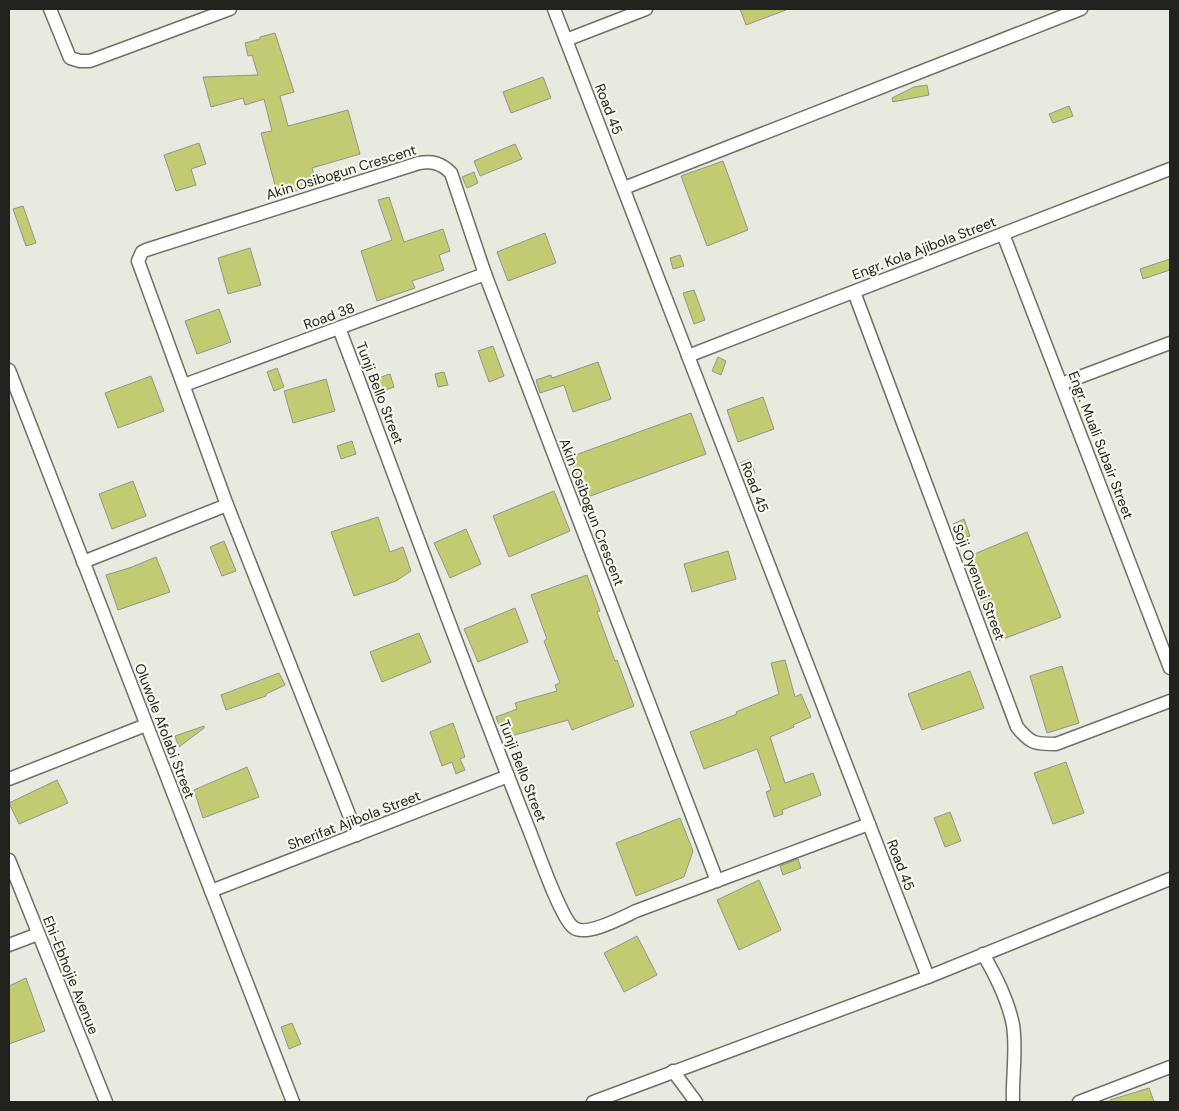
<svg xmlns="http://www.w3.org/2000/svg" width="1179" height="1111" font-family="'DM Sans',sans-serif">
<rect width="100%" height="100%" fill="#e8eae0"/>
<g fill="#c2cb72" stroke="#93948b">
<path d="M 740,9 L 786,9 L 786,10 L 746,25 Z"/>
<path d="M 275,33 L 294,92 L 280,96 L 288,126 L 348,110 L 360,154 L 312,168 L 317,185 L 278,196 L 261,133 L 272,131 L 264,99 L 245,105 L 243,98 L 211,107 L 203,77 L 258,75 L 252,55 L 248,56 L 245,43 L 260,39 L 260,37 Z"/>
<path d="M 543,77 L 551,98 L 511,113 L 503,92 Z"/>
<path d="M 927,85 L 929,95 L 893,102 L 892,98 L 914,87 Z"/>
<path d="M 1069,106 L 1073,116 L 1053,123 L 1049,114 Z"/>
<path d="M 199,143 L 206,164 L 191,169 L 196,185 L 176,191 L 164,155 Z"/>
<path d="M 515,144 L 522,159 L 480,176 L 474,161 Z"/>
<path d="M 723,161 L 748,230 L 707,246 L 681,176 Z"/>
<path d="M 474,172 L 478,183 L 467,188 L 462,177 Z"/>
<path d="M 389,197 L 404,242 L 443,229 L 450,251 L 439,255 L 444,270 L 412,281 L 415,288 L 377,301 L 361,251 L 392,240 L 378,200 Z"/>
<path d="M 23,206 L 36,243 L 26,246 L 13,209 Z"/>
<path d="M 545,233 L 556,263 L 508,281 L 497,252 Z"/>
<path d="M 250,248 L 261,285 L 228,294 L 218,258 Z"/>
<path d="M 680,255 L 684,266 L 673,269 L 670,258 Z"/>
<path d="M 1170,259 L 1170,270 L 1143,279 L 1140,269 Z"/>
<path d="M 694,290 L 705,320 L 694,324 L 683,293 Z"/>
<path d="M 219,309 L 231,342 L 197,354 L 185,321 Z"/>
<path d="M 493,346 L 504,376 L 489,382 L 478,351 Z"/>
<path d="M 718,357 L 726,361 L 721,375 L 712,371 Z"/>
<path d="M 598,362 L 611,399 L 573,412 L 564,385 L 540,393 L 536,380 L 551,375 L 552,378 Z"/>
<path d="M 277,368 L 284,387 L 274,391 L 267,372 Z"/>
<path d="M 444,372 L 448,385 L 438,387 L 435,374 Z"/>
<path d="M 390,374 L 394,387 L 380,392 L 375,379 Z"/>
<path d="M 151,376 L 164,411 L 118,428 L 105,393 Z"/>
<path d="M 326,379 L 335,411 L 293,423 L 284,391 Z"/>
<path d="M 763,397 L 774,429 L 738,442 L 727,410 Z"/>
<path d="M 691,413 L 706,454 L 585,498 L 570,457 Z"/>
<path d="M 352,441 L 356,454 L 341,459 L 337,446 Z"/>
<path d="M 750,459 L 755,473 L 746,477 L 740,463 Z"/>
<path d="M 133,481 L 146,516 L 112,529 L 99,494 Z"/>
<path d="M 554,491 L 570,531 L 509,557 L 493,516 Z"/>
<path d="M 378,517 L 390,552 L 403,547 L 411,571 L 396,581 L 354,596 L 331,532 Z"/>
<path d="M 964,519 L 970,536 L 959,540 L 953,524 Z"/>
<path d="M 466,529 L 481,564 L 450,578 L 434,543 Z"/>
<path d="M 1027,532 L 1061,617 L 998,641 L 965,558 Z"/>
<path d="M 224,541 L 236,571 L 222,576 L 210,547 Z"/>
<path d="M 728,551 L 736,579 L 692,592 L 684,564 Z"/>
<path d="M 156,557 L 170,592 L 118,610 L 106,575 L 132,567 Z"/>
<path d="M 587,575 L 600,611 L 597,612 L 615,661 L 617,660 L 634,706 L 572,730 L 568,720 L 504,738 L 496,717 L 517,709 L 515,703 L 557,691 L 555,685 L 560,683 L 544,641 L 547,639 L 531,595 Z"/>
<path d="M 515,608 L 528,642 L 478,662 L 464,629 Z"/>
<path d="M 419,633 L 431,662 L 382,682 L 370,652 Z"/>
<path d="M 785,660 L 795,697 L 801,694 L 811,717 L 793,725 L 794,727 L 770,737 L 785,783 L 813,773 L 821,795 L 782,810 L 783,814 L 774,817 L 766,792 L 771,790 L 757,749 L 704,769 L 690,732 L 737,714 L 736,712 L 779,694 L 771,663 Z"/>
<path d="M 1062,666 L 1079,723 L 1047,733 L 1030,676 Z"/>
<path d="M 970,671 L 984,708 L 922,730 L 908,694 Z"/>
<path d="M 279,673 L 285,685 L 266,694 L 266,696 L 226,710 L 221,695 Z"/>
<path d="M 453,723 L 465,757 L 460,759 L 465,770 L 456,774 L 452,762 L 442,766 L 430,732 Z"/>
<path d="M 204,726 L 204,728 L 179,747 L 175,736 Z"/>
<path d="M 1066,762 L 1084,813 L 1053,824 L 1034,773 Z"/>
<path d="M 247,767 L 259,797 L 203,818 L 194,790 Z"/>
<path d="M 57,780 L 68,803 L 19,824 L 9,803 Z"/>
<path d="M 950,812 L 961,841 L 945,847 L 934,818 Z"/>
<path d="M 680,818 L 693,851 L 684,877 L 636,896 L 616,843 Z"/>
<path d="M 798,859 L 801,868 L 783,875 L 780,866 Z"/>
<path d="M 759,880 L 781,930 L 739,950 L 717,900 Z"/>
<path d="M 637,936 L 657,975 L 624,992 L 604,953 Z"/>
<path d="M 26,978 L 45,1031 L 9,1044 L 9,986 Z"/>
<path d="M 292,1023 L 301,1044 L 289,1049 L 281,1027 Z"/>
<path d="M 1149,1088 L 1154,1102 L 1110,1102 L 1110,1100 Z"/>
</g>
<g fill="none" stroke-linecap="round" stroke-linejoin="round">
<g stroke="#6e6f66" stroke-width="15">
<g id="street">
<path d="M 50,9 L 70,58 L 80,61 L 90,61 L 230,9"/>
<path d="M 554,9 L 928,977"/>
<path d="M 566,40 L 646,9"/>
<path d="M 624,188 L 1081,9"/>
<path d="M 1003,234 L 1170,668"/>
<path d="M 854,292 L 1017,727 C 1031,744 1035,744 1056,744 L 1170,701"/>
<path d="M 339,328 C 402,494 462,662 528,827 C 536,846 560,917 573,927 C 585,938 623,917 636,911 L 869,824"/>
<path d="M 688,356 L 1170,169"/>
<path d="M 9,370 L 293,1102"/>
<path d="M 1061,384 L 1170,343"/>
<path d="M 184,385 L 485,274"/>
<path d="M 83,562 L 227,505"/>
<path d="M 9,779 L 146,725"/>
<path d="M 357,835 L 227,505 L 138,261 L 142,252 L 146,250 L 419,163 C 433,161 441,163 451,173 L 485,274 L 717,881"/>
<path d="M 9,860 L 106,1102"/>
<path d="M 211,891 L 508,776"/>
<path d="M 9,945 L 38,934"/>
<path d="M 983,954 C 996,976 1008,1000 1013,1025 C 1017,1051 1012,1077 1013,1102"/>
<path d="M 673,1071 L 696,1102"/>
<path d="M 593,1102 L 928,977 L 1170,879"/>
<path d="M 1079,1102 L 1170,1067"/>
</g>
</g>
<use href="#street" stroke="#fff" stroke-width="12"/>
</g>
<g text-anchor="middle" stroke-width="4.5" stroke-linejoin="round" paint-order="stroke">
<g font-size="14" fill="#21221e" stroke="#f6f7ed">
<text transform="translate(609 109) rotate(69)" y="5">Road 45</text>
<text transform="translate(341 172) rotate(-17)" y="5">Akin Osibogun Crescent</text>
<text transform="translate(924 248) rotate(-21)" y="5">Engr. Kola Ajibola Street</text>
<text transform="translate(329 316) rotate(-20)" y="5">Road 38</text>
<text transform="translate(380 393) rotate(69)" y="5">Tunji Bello Street</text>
<text transform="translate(1101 445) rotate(69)" y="5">Engr. Muali Subair Street</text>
<text transform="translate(755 487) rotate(69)" y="5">Road 45</text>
<text transform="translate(592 512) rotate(69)" y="5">Akin Osibogun Crescent</text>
<text transform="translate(979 582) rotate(69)" y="5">Soji Oyenusi Street</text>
<text transform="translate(165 731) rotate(69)" y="5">Oluwole Afolabi Street</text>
<text transform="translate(523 771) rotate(69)" y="5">Tunji Bello Street</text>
<text transform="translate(354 820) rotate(-21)" y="5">Sherifat Ajibola Street</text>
<text transform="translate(901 865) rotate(69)" y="5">Road 45</text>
<text transform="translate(71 975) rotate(68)" y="5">Ehi-Ebhojie Avenue</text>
</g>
</g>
<rect width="1179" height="1111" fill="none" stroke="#21221e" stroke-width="20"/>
</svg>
